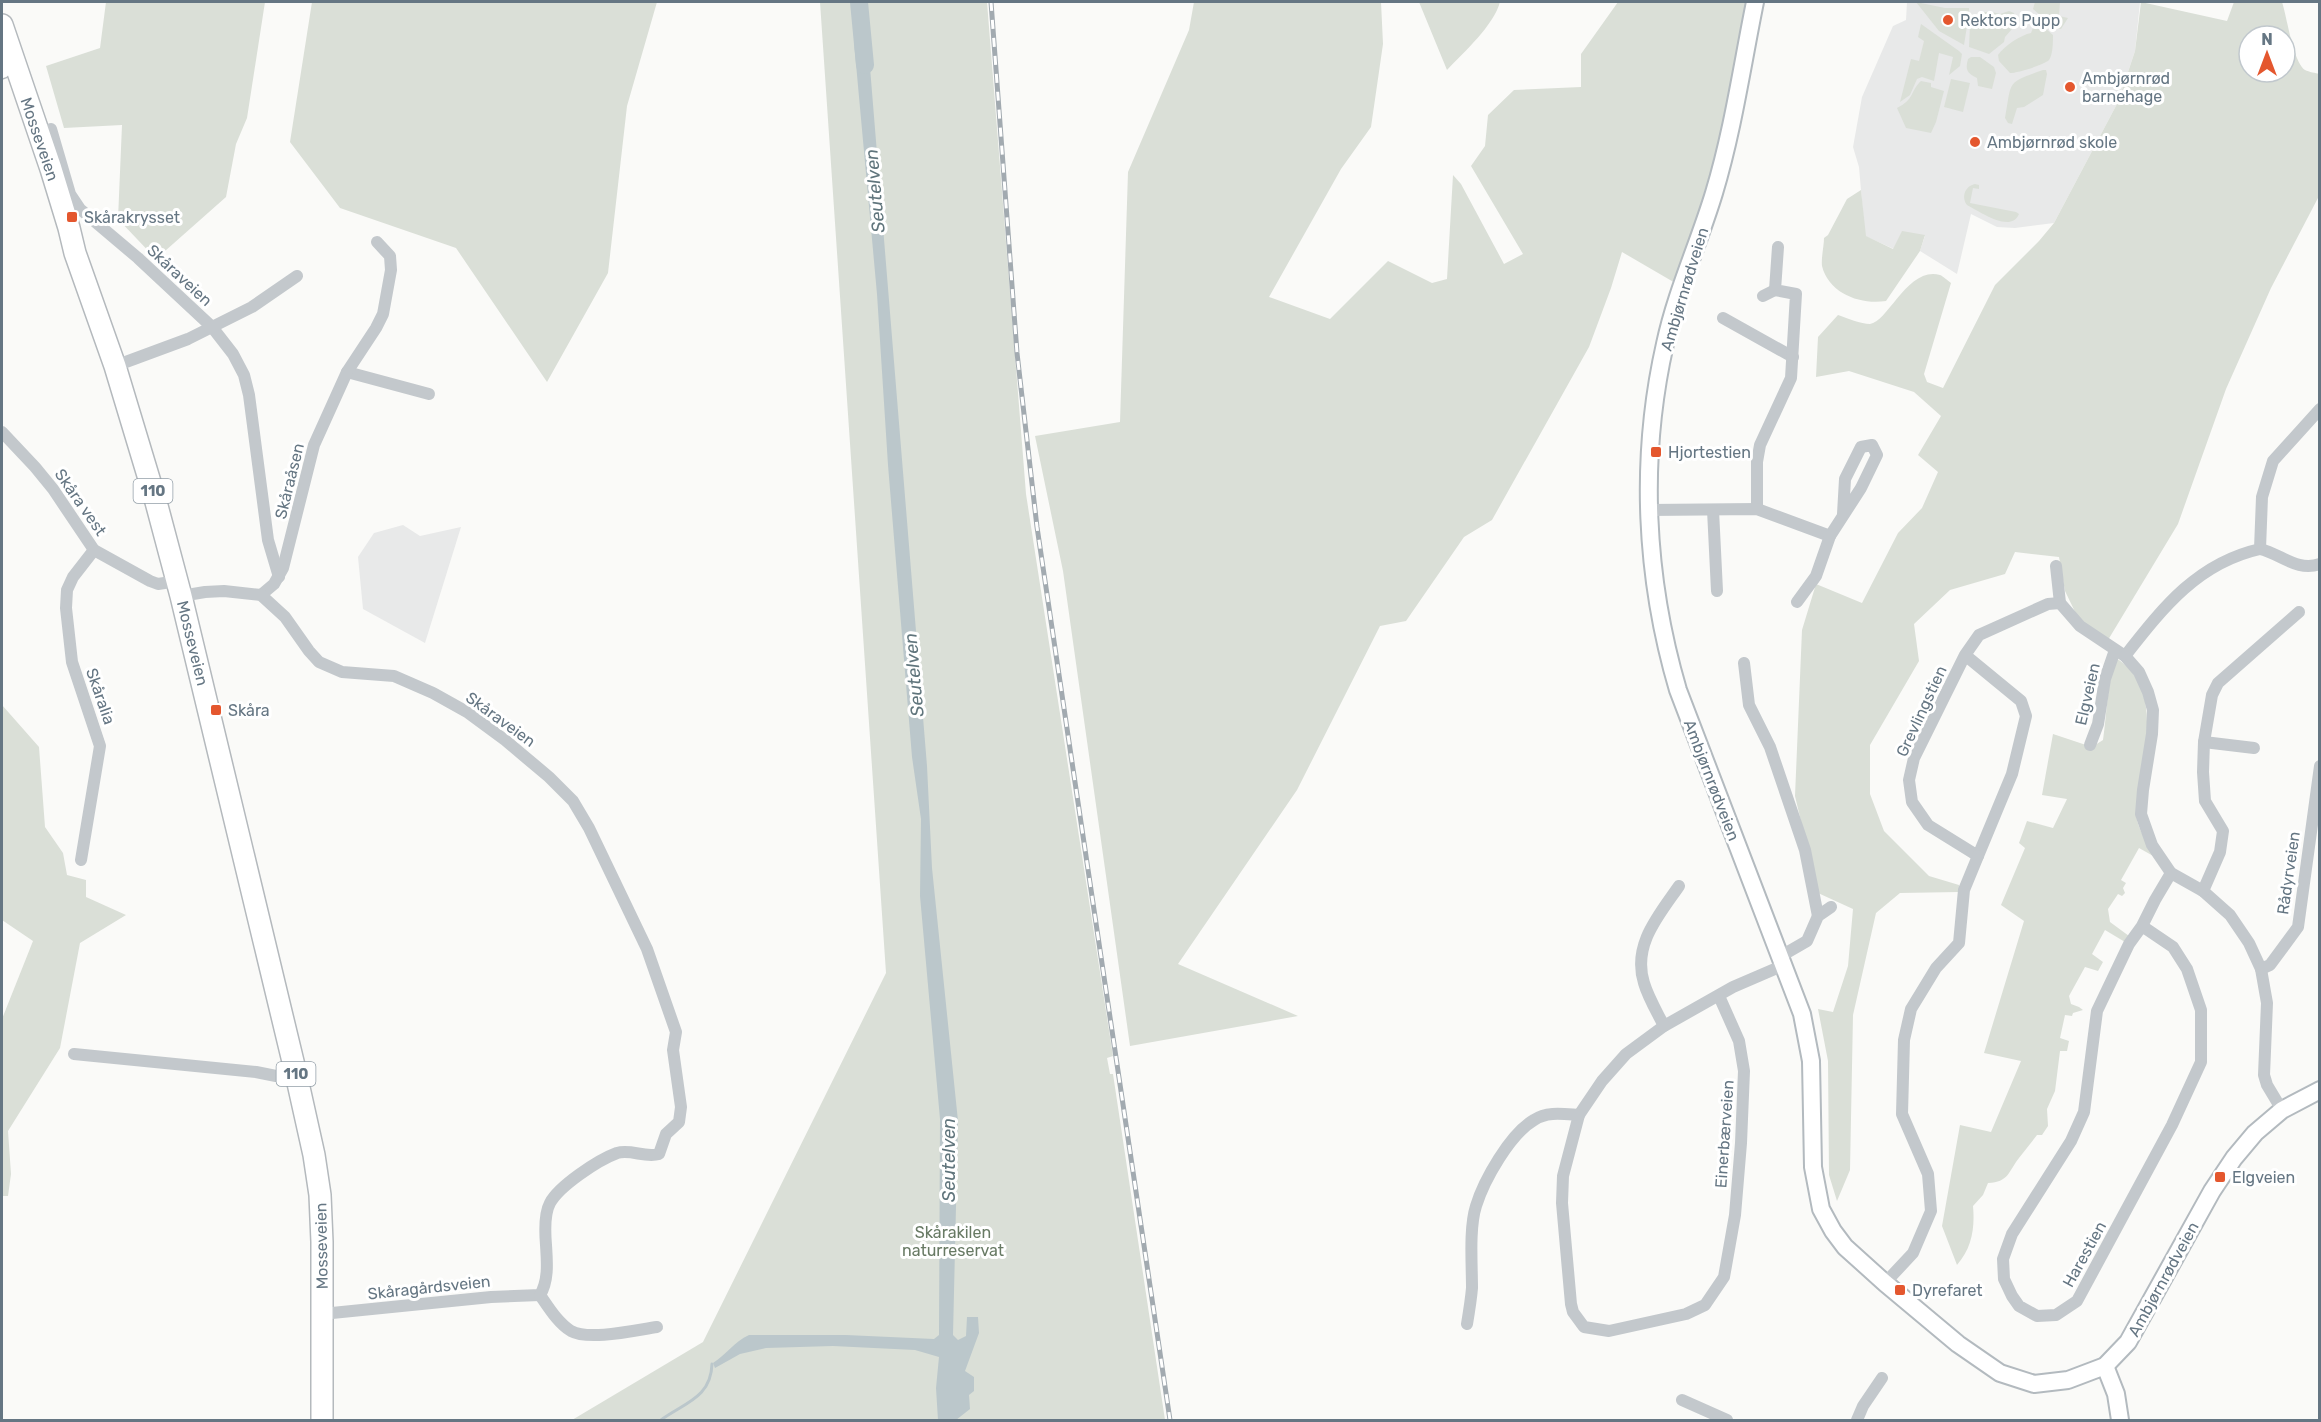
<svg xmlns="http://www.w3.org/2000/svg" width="2321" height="1422" font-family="Rubik,sans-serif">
<rect width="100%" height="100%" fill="#fafaf8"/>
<g fill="#e8e9e9">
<path d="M 1907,2 L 2140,2 L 2135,51 L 2118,102 L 2054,223 L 2015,228 L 1997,227 L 1971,214 L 1957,274 L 1920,251 L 1925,236 L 1894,249 L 1865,236 L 1859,167 L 1853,147 L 1862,97 L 1893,26 L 1906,20 Z"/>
<path d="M 403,525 L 420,536 L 461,527 L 425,643 L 363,609 L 358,557 L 374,533 Z"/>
</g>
<g fill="#dadfd7" fill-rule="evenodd">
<path d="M 106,2 L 265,2 L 247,118 L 236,144 L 226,197 L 156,259 L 118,219 L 122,125 L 64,128 L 46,66 L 100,48 Z"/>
<path d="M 312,2 L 657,2 L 627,106 L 608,273 L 547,382 L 456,248 L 340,208 L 290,142 Z"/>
<path d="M 820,2 L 987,2 L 1026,494 L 1113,1056 L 1107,1058 L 1110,1074 L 1113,1074 L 1165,1420 L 572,1420 L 703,1342 L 886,973 Z"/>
<path d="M 1194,2 L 1381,2 L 1383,44 L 1371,127 L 1341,169 L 1269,297 L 1330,319 L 1388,261 L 1432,283 L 1447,279 L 1453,175 L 1461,184 L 1504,264 L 1523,254 L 1471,166 L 1485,146 L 1488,115 L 1514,90 L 1581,87 L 1581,54 L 1618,2 L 1750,2 L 1733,96 L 1677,284 L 1622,252 L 1611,288 L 1589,347 L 1492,520 L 1464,537 L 1406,621 L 1380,626 L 1297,790 L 1178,964 L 1298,1016 L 1130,1046 L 1063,571 L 1035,436 L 1120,422 L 1128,172 L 1189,30 Z"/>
<path d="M 1419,2 L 1500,2 C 1494,25 1464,52 1447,70 Z"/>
<path d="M 1916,2 L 1945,8 L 1969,8 L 1969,14 L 1978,15 L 1979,12 L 1992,12 L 2000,14 L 2009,11 L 2014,13 L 2018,22 L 2005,37 L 2004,42 L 1989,54 L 1969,47 L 1970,25 L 1967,26 L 1964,45 L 1939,31 Z"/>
<path d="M 2035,2 L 2060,2 L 2059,16 L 2068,18 L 2061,29 L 2055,28 L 2033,9 Z"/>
<path d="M 2141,2 L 2227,21 L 2234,2 L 2282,2 C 2287,17 2293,62 2305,70 C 2309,72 2316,73 2319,74 L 2319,196 L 2271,288 L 2226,389 L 2178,524 L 2108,640 L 2078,618 L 2065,591 L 2059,557 L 2015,552 L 2005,574 L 1950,590 L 1914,624 L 1919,661 L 1870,745 L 1870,794 L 1884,831 L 1929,876 L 1959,885 L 1959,892 L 1900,893 L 1876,913 L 1853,1015 L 1850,1170 L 1837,1201 L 1829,1175 L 1828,1061 L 1818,1009 L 1833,1012 L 1848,966 L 1853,909 L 1818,893 L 1795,796 L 1802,630 L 1816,584 L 1862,603 L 1898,533 L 1922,508 L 1938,472 L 1918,455 L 1941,416 L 1914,392 L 1849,371 L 1816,377 L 1818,337 L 1838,315 C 1847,318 1861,324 1870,324 C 1888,322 1908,266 1940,275 C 1943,276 1948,281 1951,283 L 1924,374 L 1927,382 L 1943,388 L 1995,285 L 2039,241 L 2054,223 L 2118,102 L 2135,51 ZM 2249,36 L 2285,36 L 2285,72 L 2249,72 Z"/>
<path d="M 2036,20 L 2053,35 C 2053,41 2053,55 2049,60 C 2044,65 2017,73 2010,73 L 1999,61 L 1998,55 C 2005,45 2021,35 2031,33 Z"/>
<path d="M 1921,24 L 1959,51 L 1962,54 L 1960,66 L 1949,75 L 1953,57 L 1939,53 L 1934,81 L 1922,77 L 1917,79 L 1910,95 L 1900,102 L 1911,59 L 1919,61 L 1924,41 L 1918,37 Z"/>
<path d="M 1971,57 L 1980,57 L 1994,67 L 1996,73 L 1992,89 L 1978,86 L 1977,78 C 1967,73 1965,70 1968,59 Z"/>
<path d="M 2043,70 L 2046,70 L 2047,74 L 2043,95 L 2024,107 L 2017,108 L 2012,124 L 2008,123 L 2005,118 C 2012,80 2006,83 2043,70 Z"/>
<path d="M 1951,79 L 1970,83 L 1963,112 L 1944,107 Z"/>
<path d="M 1921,81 L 1931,83 L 1931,87 L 1944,91 L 1936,122 L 1931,133 L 1906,128 L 1897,108 C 1915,99 1910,91 1921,81 Z"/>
<path d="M 1975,184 L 1979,185 L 1979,189 L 1973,188 L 1970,203 L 2016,212 L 2019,214 C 2011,234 1979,211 1967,205 C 1961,197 1965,186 1975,184 Z"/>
<path d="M 1861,190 L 1866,236 L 1893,249 L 1902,231 L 1925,235 L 1920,251 L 1886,301 C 1861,305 1829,294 1822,266 C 1821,258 1824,246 1824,238 L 1828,235 L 1847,199 Z"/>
<path d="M 2116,658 C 2162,687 2145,747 2139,791 C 2138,799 2136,807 2136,815 C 2138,830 2148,844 2155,857 L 2139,848 L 2121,880 L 2126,883 L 2123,888 L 2125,893 L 2122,896 L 2118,894 L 2108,909 L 2110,922 L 2129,936 L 2125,942 L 2105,930 L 2092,954 L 2103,962 L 2098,971 L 2085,967 L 2069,996 L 2071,1004 L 2079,1007 L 2083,1010 L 2073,1013 L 2072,1016 L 2065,1015 L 2060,1038 L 2069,1041 L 2067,1051 L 2060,1051 L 2055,1091 L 2047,1109 L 2048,1126 L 2042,1135 L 2037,1135 C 2031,1143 2025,1150 2019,1158 C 2008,1172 2009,1182 1988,1183 L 1983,1195 L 1973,1206 C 1975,1228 1972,1248 1957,1265 L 1942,1226 L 1960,1125 L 1991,1132 L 2021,1061 L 1984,1053 L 2024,921 L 2001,905 L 2025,848 L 2019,843 L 2027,821 L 2053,828 L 2067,799 L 2042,795 L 2053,734 L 2092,747 L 2103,740 C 2107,713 2107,684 2116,658 Z"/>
<path d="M 2,705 L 39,747 L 45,827 L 63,853 L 67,875 L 86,880 L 86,897 L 126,915 L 80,943 L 60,1048 L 8,1131 L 11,1174 L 8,1196 L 2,1196 L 2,1019 L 33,941 L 2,920 Z"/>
</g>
<path fill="#bbc7cb" d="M 854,42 L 868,43 L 927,766 L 932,868 L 958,1121 L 953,1335 L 958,1340 L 966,1336 L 967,1317 L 978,1317 L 979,1333 L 965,1371 L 974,1377 L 974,1391 L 969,1395 L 970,1409 L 956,1420 L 938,1420 L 936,1388 L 939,1357 L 915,1350 L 833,1346 L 766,1348 L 740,1354 L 715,1368 L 713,1363 C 727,1354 734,1342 749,1335 L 846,1335 L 934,1339 L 939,1335 L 940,1119 L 920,896 L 921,819 L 912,757 L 888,465 L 877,294 Z"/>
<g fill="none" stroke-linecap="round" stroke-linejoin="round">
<path stroke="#bbc7cb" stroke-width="3" d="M 661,1420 C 684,1403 711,1398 712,1364"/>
<path stroke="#bbc7cb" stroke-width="18" d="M 859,2 L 865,65"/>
<g stroke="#b3babf" stroke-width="20">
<g id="secondary">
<path d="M 1755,2 C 1742,66 1733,130 1714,193 C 1699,243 1676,292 1665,344 C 1639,459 1645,578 1678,690 L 1802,1014 L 1811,1061 L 1813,1167 L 1821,1209 L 1833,1231 L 1845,1247 L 1885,1283 L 1958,1344 L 2000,1373 L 2034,1384 L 2068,1380 L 2105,1366 L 2128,1342 L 2212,1191 L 2234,1158 L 2255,1133 L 2282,1110 L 2320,1090"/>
<path d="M 2105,1366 L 2116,1394 L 2120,1420"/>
</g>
</g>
<g stroke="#b5babe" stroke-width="21">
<path id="primary" d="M 2,52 L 12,56 L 2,69"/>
</g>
<g stroke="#b4b9bd" stroke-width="24">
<path id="highway" d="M 2,25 L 51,169 L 69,228 L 75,253 L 115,366 L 156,502 L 181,596 L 296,1074 L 314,1155 L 320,1195 L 322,1242 L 322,1420"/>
</g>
<g stroke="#c3c8cc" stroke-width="12">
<path d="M 51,129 L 70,194 L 80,209 L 138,258 L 212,327 L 233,354 L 244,375 L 249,395 L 268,540 L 279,577"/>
<path d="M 1763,296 L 1775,290"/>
<path d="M 1723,318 L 1793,357"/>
<path d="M 115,366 L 188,339 L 252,307 L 297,276"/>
<path d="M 347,372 L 429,394"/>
<path d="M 2,432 L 35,467 L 53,489 L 94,550 L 150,581 L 158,584 L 177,581"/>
<path d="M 1757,509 L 1757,462 L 1760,445 L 1791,378 L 1796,294 L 1775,290 L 1778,247"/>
<path d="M 1649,510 L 1757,509 L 1830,536 L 1861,488 L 1877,455 L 1872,445 L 1861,447 L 1845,479 L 1843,514"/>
<path d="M 1713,510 L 1717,591"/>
<path d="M 2260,549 C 2281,554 2297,572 2320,564"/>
<path d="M 2056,566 L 2060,603 L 2080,626 L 2125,656 L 2139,672 L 2148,692 L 2153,710 L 2152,734 L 2143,790 L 2141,814 L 2152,845 L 2171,873 L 2203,891 L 2230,915 L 2249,943 L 2261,969 L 2267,1003 L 2264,1075 L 2267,1085 L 2282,1110"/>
<path d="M 261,595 L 274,584 L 283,568 L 314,445 L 347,372 L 376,328 L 383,314 L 391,270 L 390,256 L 377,242"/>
<path d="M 181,596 L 205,592 L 224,591 L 261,595 L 285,617 L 309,651 L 319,662 L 342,672 L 394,676 L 433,693 L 467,712 L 505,740 L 549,777 L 573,801 L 589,828 L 647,949 L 676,1032 L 673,1050 L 681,1107 L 679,1122 L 666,1134 L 659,1154 C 645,1158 631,1149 617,1153 C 598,1160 559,1186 550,1203 C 544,1214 545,1233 546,1245 C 547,1261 549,1280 540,1295 L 491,1297 L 322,1314"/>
<path d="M 1797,602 L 1816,576 L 1830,536"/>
<path d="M 1965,655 L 2021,701 L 2026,716 L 2012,774 L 1978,856 L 1928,825 L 1912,802 L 1909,780 L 1914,758 L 1965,655 L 1979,635 L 2048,604 L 2060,603"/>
<path d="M 2125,656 C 2162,609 2197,563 2260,549 L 2262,497 L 2273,461 L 2320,409"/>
<path d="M 1744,663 L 1749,705 L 1770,747 L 1805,850 L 1818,916"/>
<path d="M 2204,742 L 2254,748"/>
<path d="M 2090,745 L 2098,724 L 2105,679 L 2115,650"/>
<path d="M 81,860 L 100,746 L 72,662 L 66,608 L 67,590 L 73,577 L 94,550"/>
<path d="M 2203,891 L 2220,852 L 2223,831 L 2205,801 L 2203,772 L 2204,742 L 2212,695 L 2218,683 L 2299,612"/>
<path d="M 2142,926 L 2173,947 L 2187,969 L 2201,1010 L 2201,1062 L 2172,1125 L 2077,1301 L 2056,1315 L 2037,1316 L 2019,1306 L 2012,1296 L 2004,1279 L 2003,1259 L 2012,1234 L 2071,1141 L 2084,1112 L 2097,1011 L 2129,944 L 2142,926 L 2155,900 L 2171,873"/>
<path d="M 1781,956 L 1807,941 L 1818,916 L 1831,907"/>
<path d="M 2261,969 L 2270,965 L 2298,927 L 2320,766"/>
<path d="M 1719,996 L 1739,1041 L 1744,1071 L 1741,1143 L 1735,1215 L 1724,1277 L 1705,1305 L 1686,1314 L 1609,1331 L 1584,1327 L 1573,1312 L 1571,1304 L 1562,1203 L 1563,1176 L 1579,1115 L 1602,1081 L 1626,1054 L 1664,1026 L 1733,987 L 1784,965"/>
<path d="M 1664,1026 C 1657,1012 1648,997 1644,983 C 1632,945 1659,915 1679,886"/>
<path d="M 74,1054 L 256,1072 L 276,1076 L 296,1074"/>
<path d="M 1885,1283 L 1913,1253 L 1931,1211 L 1928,1174 L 1902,1114 L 1904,1040 L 1911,1009 L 1936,968 L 1959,943 L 1964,890 L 1978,856"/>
<path d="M 540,1295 C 549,1308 558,1323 571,1331 C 589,1341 636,1330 657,1327"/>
<path d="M 1467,1324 C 1469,1312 1471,1300 1472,1288 C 1472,1264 1469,1228 1476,1206 C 1484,1180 1510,1134 1534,1120 C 1547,1111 1564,1114 1579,1115"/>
<path d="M 1682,1400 L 1727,1420"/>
<path d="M 1857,1420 L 1863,1406 L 1882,1378"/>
</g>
<use href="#secondary" stroke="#fff" stroke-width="16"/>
<use href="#primary" stroke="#fff" stroke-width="18"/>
<use href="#highway" stroke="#fff" stroke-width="21"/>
<g stroke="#a2aab0" stroke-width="5">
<path id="rail" d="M 991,2 L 1017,353 L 1037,527 L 1170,1420"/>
</g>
<use href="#rail" stroke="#fff" stroke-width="3" stroke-dasharray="9" stroke-linecap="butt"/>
</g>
<g fill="#e4572e" stroke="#fff" stroke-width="2">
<circle cx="1948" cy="20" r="6"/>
<circle cx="2070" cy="87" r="6"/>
<circle cx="1975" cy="142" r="6"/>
<rect x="66" y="211" width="12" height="12" rx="3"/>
<rect x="1650" y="446" width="12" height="12" rx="3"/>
<rect x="210" y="704" width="12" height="12" rx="3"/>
<rect x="2214" y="1171" width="12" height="12" rx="3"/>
<rect x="1894" y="1284" width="12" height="12" rx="3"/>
</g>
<g text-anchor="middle" stroke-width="6" stroke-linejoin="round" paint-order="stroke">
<g fill="#fff" stroke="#939fa8" stroke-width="1.5">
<rect x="133.5" y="479" width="39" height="24" rx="4.5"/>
<rect x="276.5" y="1062" width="39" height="24" rx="4.5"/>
</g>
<g font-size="15" font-weight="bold" fill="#657683">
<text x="153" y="496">110</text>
<text x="296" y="1079">110</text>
</g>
<g font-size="16" fill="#657683" stroke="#fff" text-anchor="start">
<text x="1960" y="26">Rektors Pupp</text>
<text x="2082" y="84">Ambjørnrød<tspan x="2082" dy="18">barnehage</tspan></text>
<text x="1987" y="148">Ambjørnrød skole</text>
<text x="84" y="223">Skårakrysset</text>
<text x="1668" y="458">Hjortestien</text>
<text x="228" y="716">Skåra</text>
<text x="2232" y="1183">Elgveien</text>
<text x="1912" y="1296">Dyrefaret</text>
</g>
<g font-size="16" fill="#657683" stroke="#fff">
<text transform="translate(40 139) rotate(71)" y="6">Mosseveien</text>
<text transform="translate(180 275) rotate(43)" y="6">Skåraveien</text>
<text transform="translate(1684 289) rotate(-73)" y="6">Ambjørnrødveien</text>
<text transform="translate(289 481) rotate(-76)" y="6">Skåraåsen</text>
<text transform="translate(81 502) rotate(55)" y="6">Skåra vest</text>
<text transform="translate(193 643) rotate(76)" y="6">Mosseveien</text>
<text transform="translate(2087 694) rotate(-77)" y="6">Elgveien</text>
<text transform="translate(101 696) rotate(71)" y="6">Skåralia</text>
<text transform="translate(1921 711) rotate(-65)" y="6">Grevlingstien</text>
<text transform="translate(501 719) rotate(36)" y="6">Skåraveien</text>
<text transform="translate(1712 780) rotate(69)" y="6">Ambjørnrødveien</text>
<text transform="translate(2288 873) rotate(-82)" y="6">Rådyrveien</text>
<text transform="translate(1724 1134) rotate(-86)" y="6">Einerbærveien</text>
<text transform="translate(321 1246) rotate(-91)" y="6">Mosseveien</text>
<text transform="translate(2084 1254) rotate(-61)" y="6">Harestien</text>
<text transform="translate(2163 1279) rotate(-61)" y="6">Ambjørnrødveien</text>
<text transform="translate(429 1287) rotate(-6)" y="6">Skåragårdsveien</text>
</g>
<g font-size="16" fill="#687a64" stroke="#fff">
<text x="953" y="1238">Skårakilen<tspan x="953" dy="18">naturreservat</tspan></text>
</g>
<g font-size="18" font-style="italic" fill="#60757c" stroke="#fff">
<text transform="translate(875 191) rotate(-95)" y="6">Seutelven</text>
<text transform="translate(914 675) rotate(-95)" y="6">Seutelven</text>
<text transform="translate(949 1160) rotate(-90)" y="6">Seutelven</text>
</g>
</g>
<rect width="2321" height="1422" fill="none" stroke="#657683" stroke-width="6"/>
<g transform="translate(2267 54)"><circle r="28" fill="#ffffff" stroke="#c1c8cd" stroke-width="1.5"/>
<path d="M0-4.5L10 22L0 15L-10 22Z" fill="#e4572e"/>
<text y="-9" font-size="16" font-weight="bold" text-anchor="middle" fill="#657683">N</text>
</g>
</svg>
